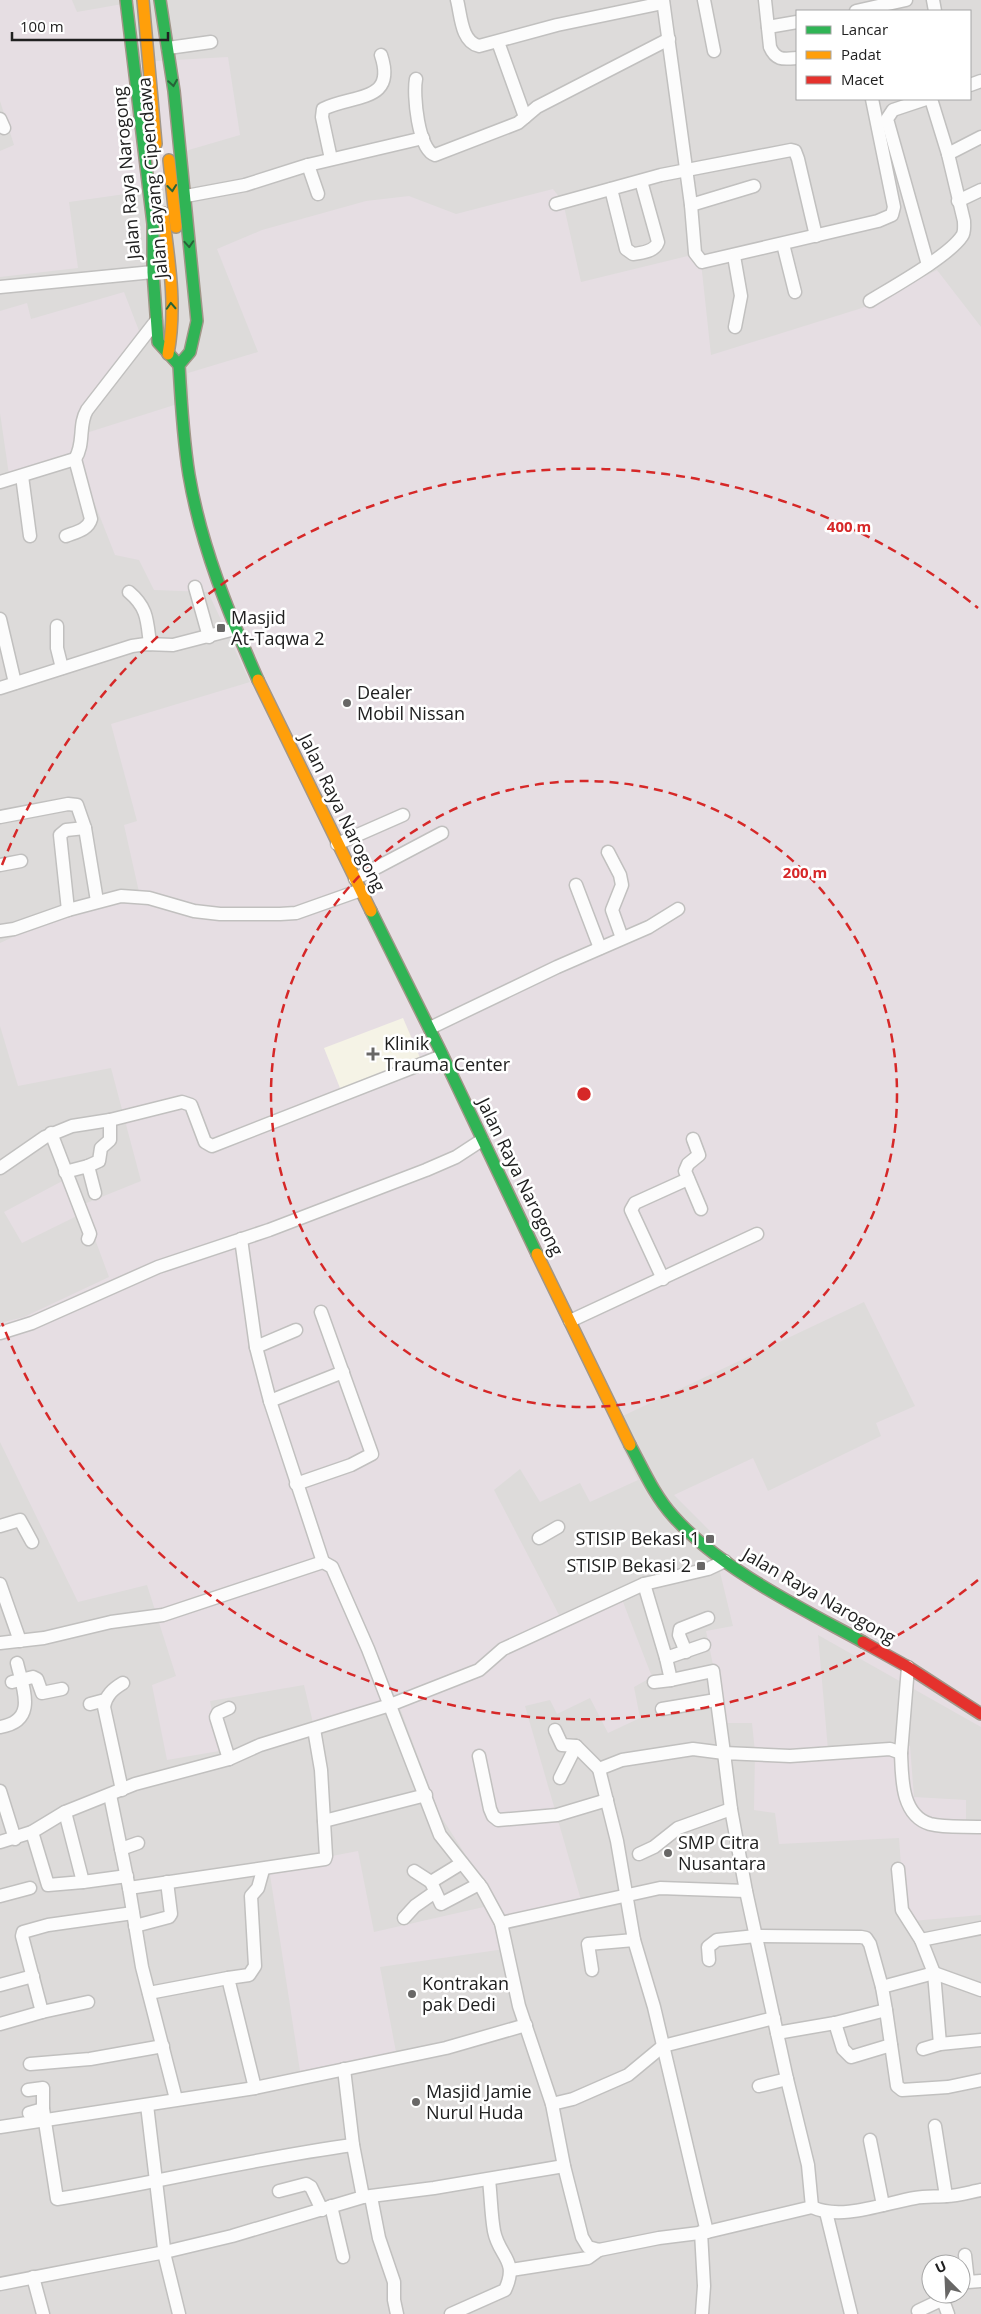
<svg xmlns="http://www.w3.org/2000/svg" width="981" height="2314" font-family="'Open Sans',sans-serif">
<rect width="100%" height="100%" fill="#edebe9"/>
<path fill="#dddbda" fill-rule="evenodd" d="M 0,0 L 981,0 L 981,2314 L 0,2314 ZM 797,11 L 970,11 L 970,99 L 797,99 ZM 931,2264 L 961,2264 L 961,2294 L 931,2294 Z"/>
<g fill="#e6dee3">
<path d="M 0,0 L 72,0 L 77,12 L 134,2 L 140,62 L 228,57 L 240,135 L 175,154 L 174,187 L 69,202 L 78,268 L 0,277 L 0,151 L 14,145 L 0,101 Z"/>
<path d="M 553,189 L 563,202 L 581,282 L 700,253 L 711,355 L 862,308 L 937,270 L 981,327 L 981,1727 L 818,1635 L 828,1750 L 910,1746 L 914,1797 L 966,1800 L 966,1820 L 981,1821 L 981,1915 L 912,1921 L 904,1906 L 899,1838 L 779,1844 L 775,1813 L 754,1810 L 755,1752 L 752,1723 L 725,1723 L 706,1631 L 733,1626 L 710,1531 L 674,1495 L 753,1458 L 768,1491 L 881,1436 L 876,1423 L 915,1406 L 864,1302 L 610,1422 L 638,1480 L 590,1502 L 580,1483 L 540,1502 L 520,1469 L 494,1490 L 559,1615 L 618,1589 L 652,1677 L 634,1687 L 640,1718 L 608,1733 L 590,1698 L 557,1714 L 550,1700 L 525,1706 L 581,1900 L 508,1922 L 512,1948 L 380,1967 L 396,2052 L 300,2071 L 269,1868 L 358,1851 L 374,1932 L 497,1904 L 440,1815 L 398,1703 L 314,1727 L 304,1685 L 210,1701 L 219,1751 L 167,1760 L 152,1685 L 176,1676 L 147,1585 L 78,1602 L 0,1442 L 0,1323 L 24,1317 L 109,1277 L 85,1212 L 22,1243 L 4,1212 L 68,1178 L 84,1204 L 141,1181 L 111,1068 L 18,1086 L 0,1026 L 0,943 L 101,896 L 139,892 L 124,825 L 137,821 L 111,724 L 250,682 L 208,592 L 154,590 L 139,560 L 115,555 L 76,456 L 9,475 L 0,413 L 0,311 L 27,303 L 31,319 L 124,292 L 141,336 L 83,412 L 83,434 L 190,400 L 188,373 L 258,352 L 217,249 L 262,230 L 366,201 L 409,196 L 456,214 Z"/>
</g>
<path fill="#f5f3e6" d="M 403,1018 L 421,1060 L 342,1093 L 324,1048 Z"/>
<g fill="none" stroke-linecap="round" stroke-linejoin="round">
<g stroke="#c1c0bf" stroke-width="15">
<g id="street">
<path d="M 457,0 C 461,15 461,42 479,46 L 557,25 L 663,3"/>
<path d="M 663,0 L 691,205 L 695,253 L 702,262 L 878,221 L 892,215 L 894,207 L 872,99"/>
<path d="M 704,0 L 714,51"/>
<path d="M 765,0 L 770,47 C 776,61 784,59 797,58"/>
<path d="M 933,0 L 935,11"/>
<path d="M 856,11 L 906,0"/>
<path d="M 768,27 L 797,22"/>
<path d="M 498,42 L 525,117"/>
<path d="M 168,48 L 211,42"/>
<path d="M 416,79 C 413,94 418,150 435,155 L 518,123 L 537,107 L 669,39"/>
<path d="M 970,85 L 981,81"/>
<path d="M 926,99 L 893,110 L 887,119 L 928,265"/>
<path d="M 0,119 L 4,128"/>
<path d="M 948,154 L 981,137"/>
<path d="M 331,159 L 322,117 L 323,109 C 353,94 397,103 381,55"/>
<path d="M 308,165 L 318,194"/>
<path d="M 611,189 L 626,249 L 633,254 C 643,253 655,251 658,242 L 641,181"/>
<path d="M 186,196 L 245,185 L 308,165 L 423,138"/>
<path d="M 958,201 L 981,190"/>
<path d="M 556,204 L 661,175 L 791,150 L 795,151 L 798,159 L 816,236"/>
<path d="M 691,205 L 754,186"/>
<path d="M 783,244 L 795,292"/>
<path d="M 734,256 L 741,296 L 735,327"/>
<path d="M 0,287 L 153,272"/>
<path d="M 870,301 C 891,288 949,256 962,236 C 965,232 964,226 964,221 L 948,154 L 931,99"/>
<path d="M 22,476 L 30,536"/>
<path d="M 0,482 L 75,459 C 85,444 78,425 87,410 L 156,321"/>
<path d="M 66,536 C 76,532 88,530 91,519 L 75,459"/>
<path d="M 195,587 L 209,637"/>
<path d="M 129,592 C 148,608 147,621 150,644"/>
<path d="M 0,619 L 15,683"/>
<path d="M 57,626 L 57,648 L 62,668"/>
<path d="M 0,688 L 132,646 L 146,644 L 173,645 L 235,629"/>
<path d="M 0,817 L 68,804 L 77,805 L 85,828 L 97,901"/>
<path d="M 337,844 L 403,815"/>
<path d="M 608,852 L 620,875 L 622,885 L 612,910 L 622,938"/>
<path d="M 0,865 L 21,861"/>
<path d="M 355,879 L 442,833"/>
<path d="M 576,885 L 600,948"/>
<path d="M 68,910 L 60,835 L 66,830 L 85,828"/>
<path d="M 0,931 L 14,929 L 68,910 L 121,896 L 149,898 L 194,911 L 220,914 L 280,914 L 296,913 L 361,890"/>
<path d="M 430,1028 L 557,967 L 649,927 L 678,909"/>
<path d="M 51,1133 L 90,1234 L 88,1239"/>
<path d="M 693,1139 L 699,1155 L 688,1164 L 685,1171 L 701,1209"/>
<path d="M 88,1166 L 99,1161 L 101,1148 L 110,1140 L 110,1120"/>
<path d="M 0,1168 L 45,1137 L 72,1126 L 110,1120 L 182,1102 L 191,1105 L 205,1142 L 212,1146 L 442,1056"/>
<path d="M 65,1172 L 88,1166 L 95,1193"/>
<path d="M 241,1239 L 256,1347 L 270,1401 L 323,1562"/>
<path d="M 663,1279 L 631,1210 L 635,1203 L 688,1179"/>
<path d="M 570,1321 L 757,1234"/>
<path d="M 0,1333 L 32,1323 L 158,1267 L 269,1230 L 426,1170 L 456,1157 L 482,1140"/>
<path d="M 256,1347 L 296,1330"/>
<path d="M 270,1401 L 343,1372"/>
<path d="M 296,1484 L 351,1465 L 372,1454 L 321,1312"/>
<path d="M 0,1526 L 20,1520 L 32,1542"/>
<path d="M 539,1538 L 558,1527"/>
<path d="M 0,1584 L 20,1641"/>
<path d="M 644,1584 L 666,1658 L 704,1645"/>
<path d="M 0,1643 L 44,1638 L 111,1622 L 163,1615 L 323,1562 L 332,1567 L 368,1649 L 440,1835 L 482,1888 L 501,1923 L 519,2006 L 552,2104 L 564,2166 L 582,2237 L 588,2247 L 599,2250 L 659,2238 L 707,2232 L 812,2207 L 808,2165 L 787,2079 L 746,1891 L 731,1809 L 724,1753 L 790,1756 L 890,1749 L 901,1753 L 908,1667"/>
<path d="M 686,1652 L 679,1635 L 680,1629 L 708,1618"/>
<path d="M 671,1680 L 713,1671 L 724,1753 L 693,1749 L 622,1760 L 599,1769 L 617,1841 L 634,1940 L 654,2007 L 707,2232"/>
<path d="M 12,1682 L 33,1677 L 37,1679 L 42,1693 L 62,1689"/>
<path d="M 654,1682 L 671,1680 L 666,1658"/>
<path d="M 90,1704 L 105,1700"/>
<path d="M 229,1708 L 218,1713 L 216,1717 L 229,1759"/>
<path d="M 662,1709 L 716,1700"/>
<path d="M 0,1727 C 38,1721 23,1689 17,1663"/>
<path d="M 555,1730 L 562,1745 L 576,1746 L 599,1769"/>
<path d="M 901,1753 C 902,1778 901,1815 930,1824 C 945,1828 965,1826 981,1827"/>
<path d="M 479,1756 L 490,1809 L 493,1816 L 498,1820 L 557,1815 L 607,1800"/>
<path d="M 560,1778 L 576,1746"/>
<path d="M 122,1790 L 104,1707 C 106,1695 113,1689 123,1683"/>
<path d="M 0,1791 L 15,1839"/>
<path d="M 110,1795 L 129,1888 L 142,1967 L 176,2099"/>
<path d="M 324,1821 L 426,1795"/>
<path d="M 32,1832 L 48,1885 L 83,1882 L 65,1812"/>
<path d="M 0,1842 L 32,1832 L 65,1812 L 135,1784 L 229,1759 L 260,1745 L 390,1705 L 446,1683 L 479,1670 L 503,1649 L 644,1584 L 708,1569 L 725,1561"/>
<path d="M 121,1849 L 138,1843"/>
<path d="M 639,1854 L 654,1847 L 678,1828 L 731,1809"/>
<path d="M 898,1869 L 902,1910 L 921,1940 L 934,1973 L 940,2044"/>
<path d="M 414,1871 L 431,1882 L 462,1863"/>
<path d="M 83,1882 L 127,1876"/>
<path d="M 431,1882 L 441,1904 L 479,1884"/>
<path d="M 129,1888 L 325,1859 L 326,1856 L 321,1770 L 314,1729"/>
<path d="M 0,1896 L 30,1888"/>
<path d="M 404,1918 L 415,1906 L 435,1892"/>
<path d="M 501,1923 L 660,1888 L 746,1891"/>
<path d="M 135,1926 L 169,1917 L 171,1914 L 167,1882"/>
<path d="M 921,1940 L 981,1928"/>
<path d="M 709,1960 L 708,1947 L 717,1940 L 756,1936 L 861,1937 L 866,1938 L 870,1944 L 882,1987"/>
<path d="M 592,1970 L 588,1944 L 634,1940"/>
<path d="M 0,1985 L 33,1976"/>
<path d="M 149,1993 L 228,1978"/>
<path d="M 88,2002 L 42,2012 L 22,1936 L 23,1932 L 48,1925 L 133,1913"/>
<path d="M 886,2010 L 897,2086 L 902,2090 L 948,2087 L 981,2080"/>
<path d="M 835,2023 L 843,2049 L 851,2057 L 891,2045"/>
<path d="M 0,2024 L 42,2012"/>
<path d="M 777,2033 L 835,2023 L 886,2010 L 882,1987 L 934,1973 L 981,1990"/>
<path d="M 923,2049 L 940,2044 L 981,2040"/>
<path d="M 30,2064 L 90,2059 L 163,2046"/>
<path d="M 344,2069 L 353,2145 L 363,2197"/>
<path d="M 759,2086 L 787,2079"/>
<path d="M 255,2088 L 228,1978 L 249,1975 L 255,1966 L 251,1896 L 258,1888 L 263,1870"/>
<path d="M 28,2090 L 43,2088 L 43,2109 L 57,2199 C 156,2183 254,2158 353,2145"/>
<path d="M 552,2104 L 573,2099 L 628,2075 L 663,2046 L 774,2018"/>
<path d="M 147,2105 L 165,2257 L 179,2314"/>
<path d="M 29,2113 L 43,2109"/>
<path d="M 935,2126 L 946,2196"/>
<path d="M 0,2127 L 255,2088 L 446,2048 L 526,2025"/>
<path d="M 870,2140 L 883,2205"/>
<path d="M 279,2191 L 306,2184 L 311,2187 L 322,2210"/>
<path d="M 371,2197 L 379,2238 L 394,2282 L 394,2300 L 397,2314"/>
<path d="M 331,2206 L 343,2257"/>
<path d="M 812,2207 C 841,2221 885,2203 915,2198 C 926,2196 936,2197 946,2196 C 958,2196 970,2192 981,2190"/>
<path d="M 826,2212 L 851,2314"/>
<path d="M 701,2232 L 704,2286 L 702,2314"/>
<path d="M 965,2255 L 968,2282 L 981,2281"/>
<path d="M 511,2270 L 588,2258 L 599,2250"/>
<path d="M 33,2277 L 43,2314"/>
<path d="M 0,2284 L 165,2252 L 232,2236 L 363,2197 L 434,2188 L 564,2166"/>
<path d="M 918,2311 L 939,2301 L 944,2303 L 948,2314"/>
<path d="M 451,2314 L 505,2290 C 519,2260 499,2257 494,2231 C 491,2214 491,2197 489,2180"/>
</g>
</g>
<g stroke="#a19688" stroke-width="14">
<g id="fast">
<path d="M 126,0 L 153,224 L 153,272 L 158,342 L 179,365"/>
<path d="M 160,0 L 174,91 L 197,321 L 190,352 L 179,365 C 181,402 183,438 189,475 C 201,546 229,614 258,680"/>
<path d="M 371,911 L 441,1052 L 537,1254"/>
<path d="M 630,1445 C 643,1469 654,1495 673,1516 C 720,1569 801,1608 863,1642"/>
</g>
</g>
<g stroke="#a19688" stroke-width="14">
<g id="slow">
<path d="M 143,0 L 156,144"/>
<path d="M 169,160 L 176,227"/>
<path d="M 163,213 C 169,260 177,307 168,354"/>
<path d="M 258,680 L 371,911"/>
<path d="M 537,1254 L 630,1445"/>
</g>
</g>
<g stroke="#a19688" stroke-width="14">
<path id="jam" d="M 863,1642 L 908,1667 L 981,1714"/>
</g>
<use href="#street" stroke="#fcfcfc" stroke-width="12"/>
<use href="#fast" stroke="#30b455" stroke-width="11"/>
<use href="#slow" stroke="#ff9f0a" stroke-width="11"/>
<use href="#jam" stroke="#e5322d" stroke-width="11"/>
</g>
<defs><path id="oneway-chevron" d="M-2-3.5L2.5 0L-2 3.5" fill="none" stroke-width="1.6" stroke-linecap="round" stroke-linejoin="round" transform="scale(1.25)"/></defs>
<g stroke="#276338">
<use href="#oneway-chevron" transform="translate(173 83) rotate(81)"/>
<use href="#oneway-chevron" transform="translate(172 188) rotate(84)"/>
<use href="#oneway-chevron" transform="translate(189 244) rotate(86)"/>
<use href="#oneway-chevron" transform="translate(171 306) rotate(-93)"/>
</g>
<g fill="none" stroke="#d62828" stroke-width="2.5" stroke-dasharray="9 6">
<circle cx="584" cy="1094" r="313"/>
<path d="M978 1580A626 626 0 0 1 2 1323M2 865A626 626 0 0 1 978 608"/>
</g>
<g fill="#686766" stroke="#fff" stroke-width="2">
<rect x="216" y="623" width="10" height="10" rx="2.5"/>
<circle cx="347" cy="703" r="5"/>
<path d="M370.5 1046.5h5v5h5v5h-5v5h-5v-5h-5v-5h5z"/>
<rect x="705" y="1534" width="10" height="10" rx="2.5"/>
<rect x="696" y="1561" width="10" height="10" rx="2.5"/>
<circle cx="668" cy="1853" r="5"/>
<circle cx="412" cy="1994" r="5"/>
<circle cx="416" cy="2102" r="5"/>
</g>
<g text-anchor="middle" stroke-width="5" stroke-linejoin="round" paint-order="stroke">
<g font-size="18" fill="#202020" stroke="#fff">
<text transform="translate(127 173) rotate(-95)" y="6">Jalan Raya Narogong</text>
<text transform="translate(153 178) rotate(-95)" y="6">Jalan Layang Cipendawa</text>
<text transform="translate(342 813) rotate(64)" y="6">Jalan Raya Narogong</text>
<text transform="translate(520 1177) rotate(64)" y="6">Jalan Raya Narogong</text>
<text transform="translate(819 1596) rotate(30)" y="6">Jalan Raya Narogong</text>
</g>
<g font-size="18" fill="#202020" stroke="#fff" text-anchor="start">
<text x="231" y="624">Masjid<tspan x="231" dy="21">At-Taqwa 2</tspan></text>
<text x="357" y="699">Dealer<tspan x="357" dy="21">Mobil Nissan</tspan></text>
<text x="384" y="1050">Klinik<tspan x="384" dy="21">Trauma Center</tspan></text>
<text x="700" y="1545" text-anchor="end">STISIP Bekasi 1</text>
<text x="691" y="1572" text-anchor="end">STISIP Bekasi 2</text>
<text x="678" y="1849">SMP Citra<tspan x="678" dy="21">Nusantara</tspan></text>
<text x="422" y="1990">Kontrakan<tspan x="422" dy="21">pak Dedi</tspan></text>
<text x="426" y="2098">Masjid Jamie<tspan x="426" dy="21">Nurul Huda</tspan></text>
</g>
</g>
<circle cx="584" cy="1094" r="8" fill="#d62828" stroke="#fff" stroke-width="2.5"/>
<g font-size="15" text-anchor="middle" font-weight="bold" fill="#d62828" stroke="#fff" stroke-width="5" stroke-linejoin="round" paint-order="stroke">
<text x="849" y="532">400 m</text>
<text x="805" y="878">200 m</text>
</g>
<rect x="796" y="10" width="175" height="90" fill="#ffffff" stroke="#a6a6a6"/>
<rect x="806" y="26" width="25" height="8" fill="#30b455" stroke="#a6a6a6"/>
<text x="841" y="35" font-size="15" fill="#202020">Lancar</text>
<rect x="806" y="51" width="25" height="8" fill="#ff9f0a" stroke="#a6a6a6"/>
<text x="841" y="60" font-size="15" fill="#202020">Padat</text>
<rect x="806" y="76" width="25" height="8" fill="#e5322d" stroke="#a6a6a6"/>
<text x="841" y="85" font-size="15" fill="#202020">Macet</text>
<g transform="translate(946 2279) rotate(336)"><circle r="24" fill="#ffffff" stroke="#a6a6a6"/>
<path d="M0-4L9 19L0 12L-9 19Z" fill="#686766"/>
<text y="-8" font-size="14" font-weight="bold" text-anchor="middle" fill="#202020">U</text>
</g>
<path d="M12 32v8h156v-8" fill="none" stroke="#202020" stroke-width="2.5"/>
<text x="20" y="32" font-size="15" fill="#202020" stroke="#ffffff" stroke-width="4" paint-order="stroke">100 m</text>
</svg>
